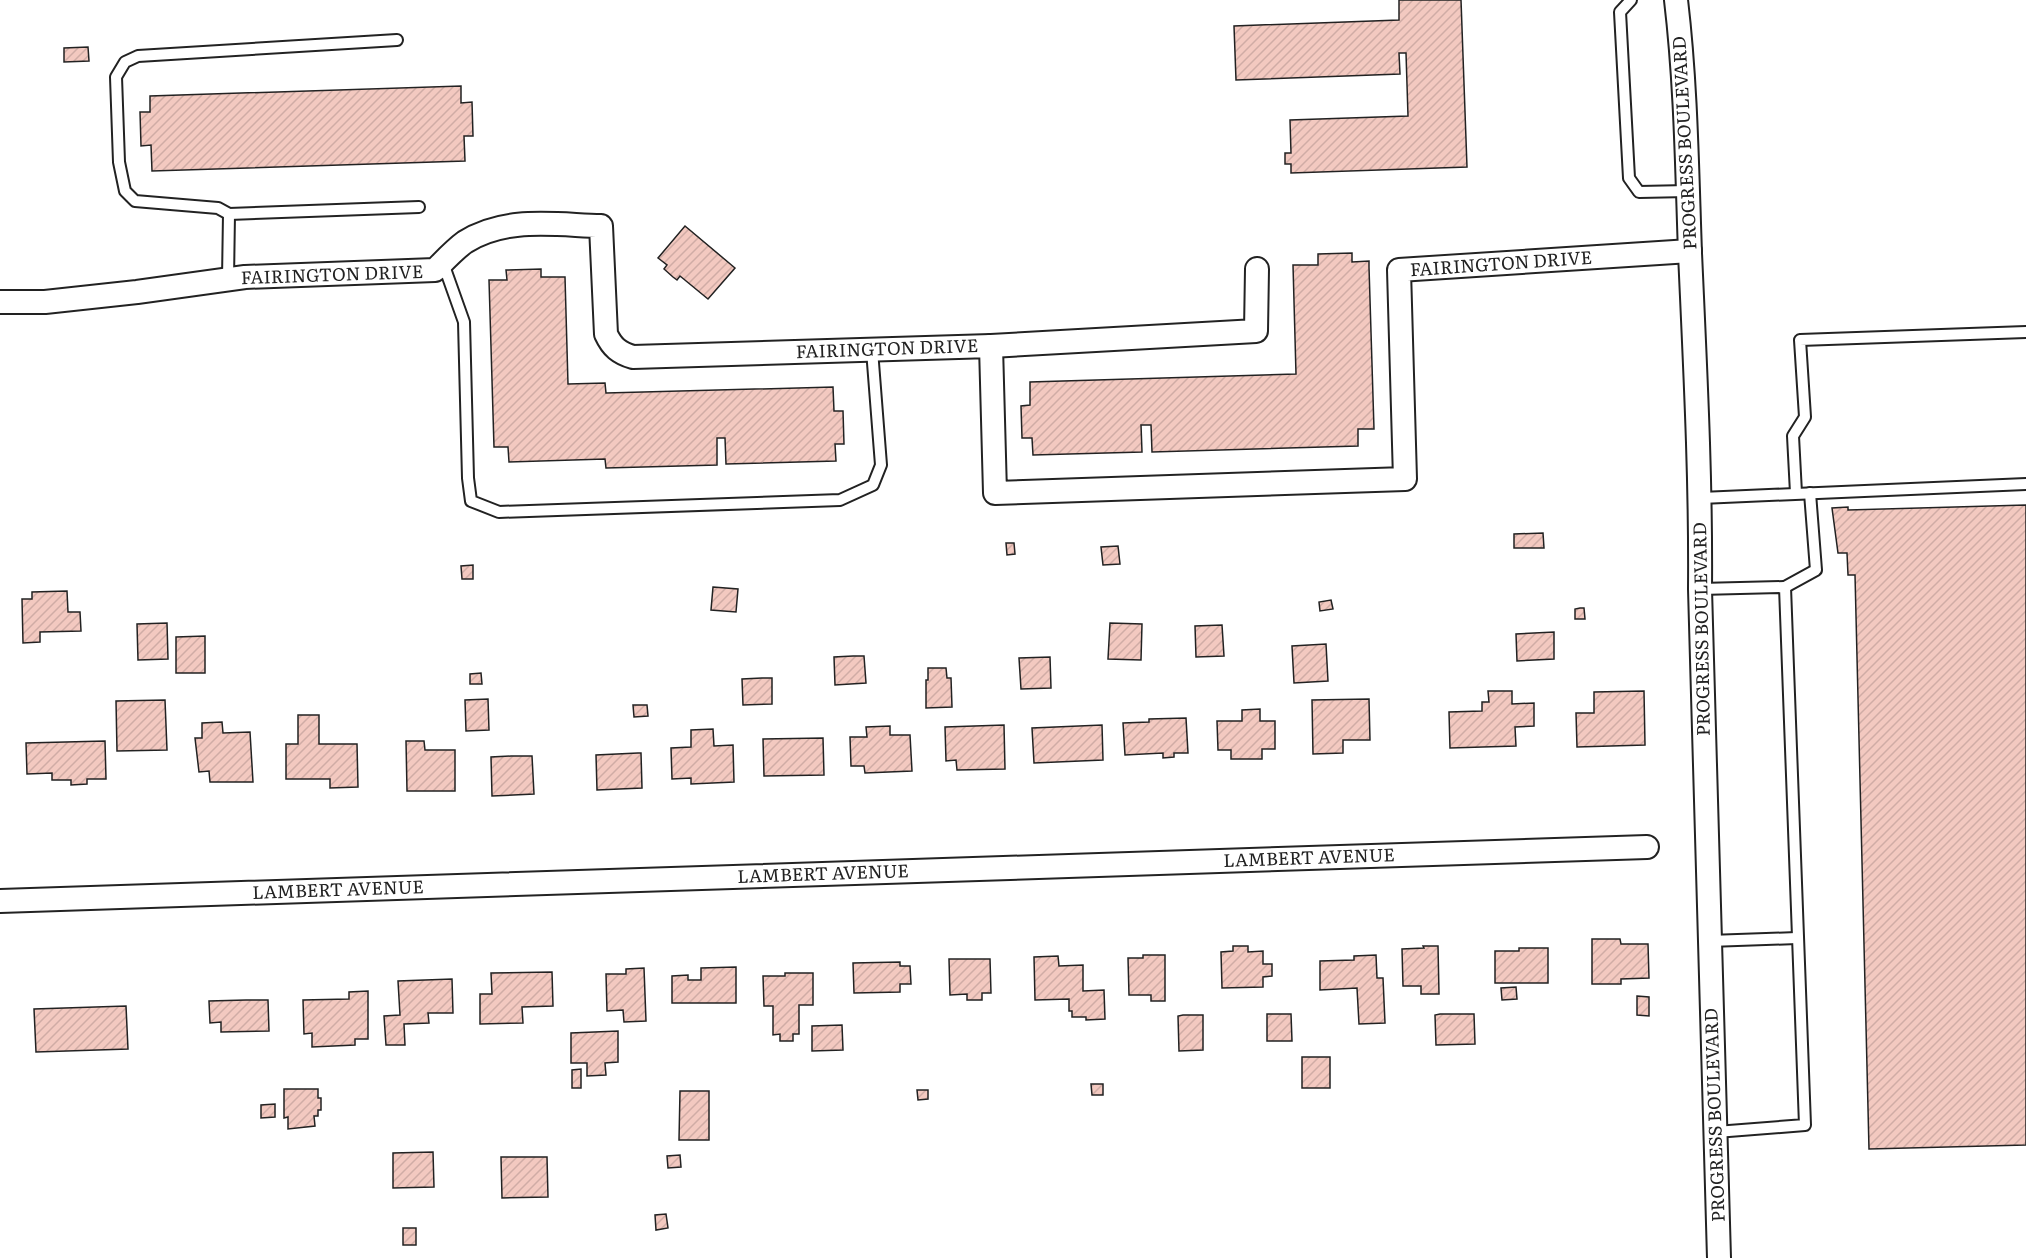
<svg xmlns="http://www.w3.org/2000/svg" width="2026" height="1258" font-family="Literata,serif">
<defs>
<pattern id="building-hatch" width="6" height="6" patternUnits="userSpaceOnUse" patternTransform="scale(1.5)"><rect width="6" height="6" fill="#f3c9c0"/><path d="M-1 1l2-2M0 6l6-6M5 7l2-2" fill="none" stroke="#d0aca5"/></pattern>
</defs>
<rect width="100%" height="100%" fill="#fff"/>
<g fill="url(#building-hatch)" stroke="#222" stroke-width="1.5">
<path d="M 1399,0 L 1461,0 L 1467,167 L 1291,173 L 1291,164 L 1285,164 L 1285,153 L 1291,153 L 1290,120 L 1408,116 L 1406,53 L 1399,53 L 1400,74 L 1236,80 L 1234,26 L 1399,20 Z"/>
<path d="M 88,47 L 89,61 L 64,62 L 64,48 Z"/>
<path d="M 461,86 L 461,103 L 472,102 L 473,136 L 464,136 L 465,161 L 152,171 L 151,145 L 141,146 L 140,112 L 150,112 L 150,96 Z"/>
<path d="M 685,226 L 735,268 L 708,299 L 680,276 L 677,280 L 673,277 L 664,269 L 667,265 L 658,258 Z"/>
<path d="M 1352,253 L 1352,262 L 1369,261 L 1369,267 L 1374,429 L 1358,429 L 1358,446 L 1152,452 L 1151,425 L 1141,425 L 1142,452 L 1033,455 L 1032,438 L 1022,438 L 1021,406 L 1030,405 L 1030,382 L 1296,374 L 1293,265 L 1318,265 L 1318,254 Z"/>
<path d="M 541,269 L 541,277 L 565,277 L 568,384 L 605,383 L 606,393 L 833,387 L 834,411 L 843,411 L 844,444 L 835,444 L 836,461 L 726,464 L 725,438 L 717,438 L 717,465 L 606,468 L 605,459 L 509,462 L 508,447 L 494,447 L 489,280 L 507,280 L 506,270 Z"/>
<path d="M 2026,505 L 2026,1145 L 1869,1149 L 1855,575 L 1848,575 L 1847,553 L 1838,553 L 1832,508 L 1848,507 L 1848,510 Z"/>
<path d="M 1543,533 L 1544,548 L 1514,548 L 1514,534 Z"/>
<path d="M 1006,543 L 1014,543 L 1015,554 L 1007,555 Z"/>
<path d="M 1118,546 L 1120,564 L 1103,565 L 1101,547 Z"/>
<path d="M 473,565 L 473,579 L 462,579 L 461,566 Z"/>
<path d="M 713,587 L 738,589 L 736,612 L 711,610 Z"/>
<path d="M 67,591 L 68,612 L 80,612 L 81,631 L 40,632 L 40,642 L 23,643 L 22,599 L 32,599 L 32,592 Z"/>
<path d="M 1331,600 L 1333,609 L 1320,611 L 1319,602 Z"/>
<path d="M 1580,608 L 1584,608 L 1585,619 L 1575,619 L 1575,609 Z"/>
<path d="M 167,623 L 168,659 L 138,660 L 137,624 Z"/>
<path d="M 1110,623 L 1142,624 L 1141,660 L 1108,659 Z"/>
<path d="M 1222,625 L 1224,656 L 1196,657 L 1195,626 Z"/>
<path d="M 1554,632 L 1554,659 L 1517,661 L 1516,634 Z"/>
<path d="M 205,636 L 205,673 L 176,673 L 176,637 Z"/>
<path d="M 1326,644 L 1328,681 L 1294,683 L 1292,646 Z"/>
<path d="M 853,656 L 864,656 L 866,683 L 835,685 L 834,657 Z"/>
<path d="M 1050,657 L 1051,688 L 1021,689 L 1019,658 Z"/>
<path d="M 928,668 L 946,668 L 947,678 L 951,678 L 952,707 L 926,708 L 926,680 L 928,680 Z"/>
<path d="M 481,673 L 482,684 L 470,684 L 470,674 Z"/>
<path d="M 762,678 L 772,678 L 772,704 L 743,705 L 742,679 Z"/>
<path d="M 1488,691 L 1512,691 L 1512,704 L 1534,703 L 1534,726 L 1515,727 L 1516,746 L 1450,748 L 1449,712 L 1482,711 L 1482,702 L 1489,702 Z"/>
<path d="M 1644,691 L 1645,745 L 1577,747 L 1576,713 L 1594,713 L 1594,692 Z"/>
<path d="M 488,699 L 489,730 L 466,731 L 465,700 Z"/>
<path d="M 1369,699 L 1370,740 L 1343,740 L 1343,753 L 1313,754 L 1312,700 Z"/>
<path d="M 165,700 L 167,750 L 117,751 L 116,701 Z"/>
<path d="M 633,705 L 647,705 L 648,716 L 634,717 Z"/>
<path d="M 1260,709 L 1260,721 L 1275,721 L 1275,749 L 1262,749 L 1262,759 L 1231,759 L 1231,750 L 1218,750 L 1217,721 L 1242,721 L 1242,710 Z"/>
<path d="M 298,715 L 319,715 L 319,744 L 357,744 L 358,787 L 330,788 L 330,779 L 286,779 L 286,744 L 298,744 Z"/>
<path d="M 1186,718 L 1188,753 L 1174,753 L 1174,757 L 1163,758 L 1163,753 L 1125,755 L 1123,723 L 1149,722 L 1149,719 Z"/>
<path d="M 222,722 L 223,733 L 250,732 L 253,782 L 210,782 L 209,771 L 199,772 L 195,738 L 202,738 L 202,723 Z"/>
<path d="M 1004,725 L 1005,769 L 957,770 L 956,760 L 946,761 L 945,727 Z"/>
<path d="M 1102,725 L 1103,760 L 1034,763 L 1032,728 Z"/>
<path d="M 890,726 L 890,735 L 910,735 L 912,771 L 865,773 L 864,766 L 851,766 L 850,737 L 867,737 L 866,727 Z"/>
<path d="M 713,729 L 714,746 L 733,745 L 734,782 L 691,784 L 691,778 L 672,779 L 671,748 L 691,747 L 691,730 Z"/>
<path d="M 823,738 L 824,775 L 764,776 L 763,739 Z"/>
<path d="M 105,741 L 106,779 L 87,779 L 87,784 L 71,785 L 71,780 L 52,780 L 52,773 L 27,774 L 26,743 Z"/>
<path d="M 406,741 L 424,741 L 425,750 L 455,750 L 455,791 L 407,791 Z"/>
<path d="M 638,753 L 641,753 L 642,788 L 597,790 L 596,755 Z"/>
<path d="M 511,756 L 532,756 L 534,794 L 492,796 L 491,757 Z"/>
<path d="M 1592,939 L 1620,939 L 1621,944 L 1648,944 L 1649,978 L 1621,979 L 1621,984 L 1592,984 Z"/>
<path d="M 1233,946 L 1248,946 L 1248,952 L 1263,951 L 1263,964 L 1272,964 L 1272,976 L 1263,977 L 1263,987 L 1222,988 L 1221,952 L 1233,951 Z"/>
<path d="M 1423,946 L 1438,946 L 1439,994 L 1421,994 L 1421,986 L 1403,986 L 1402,949 L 1424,948 Z"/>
<path d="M 1519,948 L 1548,948 L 1548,983 L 1495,983 L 1495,951 L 1519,951 Z"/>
<path d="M 1143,955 L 1165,955 L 1165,1001 L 1151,1001 L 1151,995 L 1129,995 L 1128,958 L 1143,958 Z"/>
<path d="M 1376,955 L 1377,978 L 1383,978 L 1385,1023 L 1359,1024 L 1357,988 L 1320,990 L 1320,961 L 1354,960 L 1354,956 Z"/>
<path d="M 1058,956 L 1059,966 L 1083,965 L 1083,991 L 1104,990 L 1105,1019 L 1086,1020 L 1086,1017 L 1072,1017 L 1072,1011 L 1069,1011 L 1069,999 L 1035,1000 L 1034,957 Z"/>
<path d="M 949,959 L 990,959 L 991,993 L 982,993 L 982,1000 L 967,1000 L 967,994 L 950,995 Z"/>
<path d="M 900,962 L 900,966 L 910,966 L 911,984 L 900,984 L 900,992 L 854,993 L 853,963 Z"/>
<path d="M 736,967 L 736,1003 L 672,1003 L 672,976 L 688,975 L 688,980 L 701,980 L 701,968 Z"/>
<path d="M 644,968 L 646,1021 L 624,1022 L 623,1010 L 607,1011 L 606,974 L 626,974 L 626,969 Z"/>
<path d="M 552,972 L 553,1006 L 522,1007 L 523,1023 L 480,1024 L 480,994 L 492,994 L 491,973 Z"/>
<path d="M 785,973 L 813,973 L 813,1005 L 799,1005 L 799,1034 L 793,1034 L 793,1041 L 780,1041 L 780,1034 L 773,1035 L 773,1006 L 764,1006 L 763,976 L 785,976 Z"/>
<path d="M 452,979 L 453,1013 L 428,1013 L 429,1023 L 404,1024 L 405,1045 L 386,1045 L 384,1016 L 400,1015 L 398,981 Z"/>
<path d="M 1516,987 L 1517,999 L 1502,1000 L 1501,988 Z"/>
<path d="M 368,991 L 368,1039 L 355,1039 L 355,1045 L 312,1047 L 312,1033 L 304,1034 L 303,1000 L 349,999 L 349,992 Z"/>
<path d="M 1637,996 L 1649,997 L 1649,1016 L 1637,1015 Z"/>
<path d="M 246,1000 L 268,1000 L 269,1031 L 221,1032 L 221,1022 L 210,1023 L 209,1001 Z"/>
<path d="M 126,1006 L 128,1049 L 36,1052 L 34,1009 Z"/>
<path d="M 1267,1014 L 1291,1014 L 1292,1041 L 1267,1041 Z"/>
<path d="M 1440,1014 L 1474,1014 L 1475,1044 L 1436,1045 L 1435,1015 Z"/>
<path d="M 1183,1015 L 1203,1015 L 1203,1050 L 1179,1051 L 1178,1016 Z"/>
<path d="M 842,1025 L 843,1050 L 812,1051 L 812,1026 Z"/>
<path d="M 618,1031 L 618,1062 L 605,1063 L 606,1075 L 587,1076 L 587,1063 L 571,1063 L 571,1033 Z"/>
<rect x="1302" y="1057" width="28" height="31"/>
<path d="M 581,1069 L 581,1088 L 572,1088 L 572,1070 Z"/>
<path d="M 1091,1084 L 1103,1084 L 1103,1095 L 1092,1095 Z"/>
<path d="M 284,1089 L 318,1089 L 318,1098 L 321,1098 L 321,1110 L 318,1110 L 318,1116 L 314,1116 L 315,1126 L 288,1129 L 288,1117 L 284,1118 Z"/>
<path d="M 917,1090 L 928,1090 L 928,1099 L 918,1100 Z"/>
<path d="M 680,1091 L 709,1091 L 709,1140 L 679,1140 Z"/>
<path d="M 275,1104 L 275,1117 L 261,1118 L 261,1105 Z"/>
<path d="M 433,1152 L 434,1187 L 393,1188 L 393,1153 Z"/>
<path d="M 680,1155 L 681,1167 L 668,1168 L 667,1156 Z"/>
<path d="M 501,1157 L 547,1157 L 548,1197 L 502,1198 Z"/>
<path d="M 666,1214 L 668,1228 L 656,1230 L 655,1215 Z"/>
<rect x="403" y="1228" width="13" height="17"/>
</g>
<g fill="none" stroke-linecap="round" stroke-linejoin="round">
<g stroke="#222" stroke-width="14">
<g id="service">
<path d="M 1631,0 L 1620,12 L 1629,178 L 1639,192 L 1688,191"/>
<path d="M 229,214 L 419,207"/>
<path d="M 443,263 L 464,322 L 468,478 L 471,501 L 499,512 L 840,500 L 873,485 L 881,465 L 872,350"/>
<path d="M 228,279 L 229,214 L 218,208 L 135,201 L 125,191 L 119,162 L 116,77 L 125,62 L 138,56 L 397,40"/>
<path d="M 1796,493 L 1793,436 L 1805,417 L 1800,340 L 2026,332"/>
<path d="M 1701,498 L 2026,484"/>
<path d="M 1785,587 L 1816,570 L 1810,493"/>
<path d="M 1700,589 L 1785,587 L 1805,1125 L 1716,1132"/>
<path d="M 1709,941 L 1797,938"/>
</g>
</g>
<g stroke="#222" stroke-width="26">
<g id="minor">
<path d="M 1676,0 C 1686,84 1687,169 1690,253 C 1695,365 1701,477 1700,589 L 1719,1258"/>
<path d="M 0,302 L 45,302 L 137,292 L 245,277 L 435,270 C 444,261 454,250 465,242 C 505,216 556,225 601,226 L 606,334 C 612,347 619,353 633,357 L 991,346 L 995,493 L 1405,479 L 1399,270 L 1690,251"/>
<path d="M 991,346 L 1256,331 L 1257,269"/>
<path d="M 0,901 L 1647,847"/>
</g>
</g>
<use href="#service" stroke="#fff" stroke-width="10"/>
<use href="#minor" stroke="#fff" stroke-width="22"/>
</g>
<g text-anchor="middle" stroke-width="4.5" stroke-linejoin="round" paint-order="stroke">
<g font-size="18" fill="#222" stroke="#fff">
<text transform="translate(1685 143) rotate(-93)" y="6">PROGRESS BOULEVARD</text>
<text transform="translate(1501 264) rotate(-4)" y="6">FAIRINGTON DRIVE</text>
<text transform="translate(332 275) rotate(-2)" y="6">FAIRINGTON DRIVE</text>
<text transform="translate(887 349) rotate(-2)" y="6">FAIRINGTON DRIVE</text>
<text transform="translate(1702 629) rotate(-91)" y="6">PROGRESS BOULEVARD</text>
<text transform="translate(1309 858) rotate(-2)" y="6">LAMBERT AVENUE</text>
<text transform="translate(823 874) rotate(-2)" y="6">LAMBERT AVENUE</text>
<text transform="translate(338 890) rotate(-2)" y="6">LAMBERT AVENUE</text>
<text transform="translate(1715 1115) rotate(-92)" y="6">PROGRESS BOULEVARD</text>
</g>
</g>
</svg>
